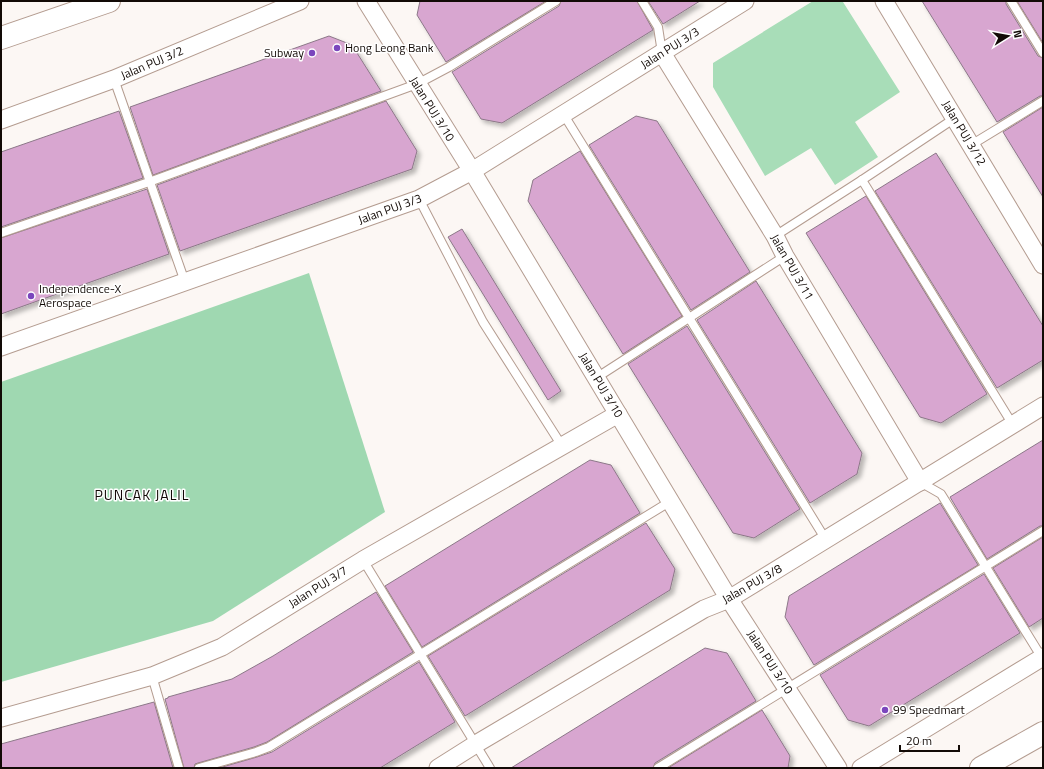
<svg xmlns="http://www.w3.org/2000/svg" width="1044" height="769" font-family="'Titillium Web',sans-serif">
<defs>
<filter id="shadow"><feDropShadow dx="3.5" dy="3.5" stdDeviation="2" flood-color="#0004"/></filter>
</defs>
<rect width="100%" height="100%" fill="#fcf7f4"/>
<path fill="#a8ddb8" d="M 813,1 L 838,1 L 843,2 L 900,92 L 855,122 L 878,157 L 835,185 L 811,148 L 765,176 L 713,87 L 713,63 Z"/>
<path fill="#9fd8b1" d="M 309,273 L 385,512 L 213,621 L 1,682 L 1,382 Z"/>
<g fill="#d8a6d0" stroke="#8c7888" filter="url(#shadow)">
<path d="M 420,1 L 546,1 L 446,62 L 417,15 Z"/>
<path d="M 561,1 L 637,1 L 653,30 L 502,123 L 481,119 L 452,72 L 559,6 Z"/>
<path d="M 648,1 L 700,1 L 663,24 Z"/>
<path d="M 922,1 L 1006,1 L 1006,4 L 1038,56 L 1043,58 L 1043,96 L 1040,96 L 997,122 Z"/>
<path d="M 1017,1 L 1043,1 L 1043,43 Z"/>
<path d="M 329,36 L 352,45 L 381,91 L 153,175 L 130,107 Z"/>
<path d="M 386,101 L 417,151 L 412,169 L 180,251 L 157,185 Z"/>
<path d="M 1043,107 L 1043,197 L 1003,132 Z"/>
<path d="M 119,111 L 143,178 L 1,227 L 1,152 Z"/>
<path d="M 636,116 L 657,121 L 750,272 L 691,310 L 589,145 Z"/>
<path d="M 580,151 L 682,316 L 623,354 L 528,201 L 533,180 Z"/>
<path d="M 936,153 L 1043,326 L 1043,360 L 997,388 L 875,191 Z"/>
<path d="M 147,189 L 169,254 L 1,314 L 1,238 Z"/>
<path d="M 866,196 L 987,394 L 941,423 L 920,417 L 806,233 Z"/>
<path d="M 462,229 L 561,391 L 548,400 L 448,237 Z"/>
<path d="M 756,281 L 862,453 L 857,474 L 810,503 L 697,320 Z"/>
<path d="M 687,326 L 800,509 L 754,538 L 733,533 L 628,364 Z"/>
<path d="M 1043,440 L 1043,526 L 1040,526 L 987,559 L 950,497 Z"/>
<path d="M 590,460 L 611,465 L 640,513 L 422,647 L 385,586 Z"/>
<path d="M 940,503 L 978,565 L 814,665 L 785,617 L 789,596 Z"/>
<path d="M 646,523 L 675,569 L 670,590 L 465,716 L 428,656 Z"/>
<path d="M 1043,537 L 1043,618 L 1029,627 L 993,568 Z"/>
<path d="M 984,574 L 1020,633 L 869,726 L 848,720 L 820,675 Z"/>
<path d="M 376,592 L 413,652 L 267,742 L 254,747 L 198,763 L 195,764 L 194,768 L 184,768 L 165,699 L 168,698 L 168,697 L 232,679 L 273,656 Z"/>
<path d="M 705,648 L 727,653 L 756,701 L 655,763 L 653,768 L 511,768 Z"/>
<path d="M 419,662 L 455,722 L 380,768 L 219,768 L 257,757 L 272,752 Z"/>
<path d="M 154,702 L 173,768 L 1,768 L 1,744 Z"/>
<path d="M 762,710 L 790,756 L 788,768 L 668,768 Z"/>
</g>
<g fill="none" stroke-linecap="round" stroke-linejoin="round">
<g stroke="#b49c90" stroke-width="10">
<g id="lane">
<path d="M 642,1 L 658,27 L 662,53"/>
<path d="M 1011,1 L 1043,53"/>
<path d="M 114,79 L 185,282"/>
<path d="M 564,115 L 826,540"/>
<path d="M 971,145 L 1043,101"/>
<path d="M 862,180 L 1013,425"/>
<path d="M 419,199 L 483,322 L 562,446"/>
<path d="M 1,233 L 149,182 L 417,84 L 449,67 L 556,1"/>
<path d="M 775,236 L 862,180 L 955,118"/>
<path d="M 596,378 L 785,256"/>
<path d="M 920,482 L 941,494 L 1042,658"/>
<path d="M 363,560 L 490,768"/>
<path d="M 152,676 L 179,768"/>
<path d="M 199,768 L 256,752 L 269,747 L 671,501"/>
<path d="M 658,768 L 1043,531"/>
</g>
</g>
<g stroke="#b49c90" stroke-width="19">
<g id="street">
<path d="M 366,1 L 472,171 L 729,599 L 838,768"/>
<path d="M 884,1 L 1043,265"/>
<path d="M 662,53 L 775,236 L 785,256 L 920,482"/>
<path d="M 1,120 L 114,79 L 300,1"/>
<path d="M 1,347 L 419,199 L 472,171 L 745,1"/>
<path d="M 1,718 L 152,676 L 222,647 L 363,560 L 618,414"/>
<path d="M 438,768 L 476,744 L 704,609 L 729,599 L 1043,406"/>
<path d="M 861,768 L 1043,657"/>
</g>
</g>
<g stroke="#b49c90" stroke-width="24">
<g id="secondary">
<path d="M 1,38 L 109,1"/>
<path d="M 981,768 L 1043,733"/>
</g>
</g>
<use href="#lane" stroke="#fff" stroke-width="8"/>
<use href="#street" stroke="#fff" stroke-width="17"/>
<use href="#secondary" stroke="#fff" stroke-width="22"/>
</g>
<g fill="#7b46bd" stroke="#fff" stroke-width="1.5">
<circle cx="337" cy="48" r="4"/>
<circle cx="312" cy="53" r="4"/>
<circle cx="31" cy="296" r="4"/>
<circle cx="885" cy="710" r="4"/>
</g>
<g text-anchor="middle" stroke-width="3" stroke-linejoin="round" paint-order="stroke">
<g font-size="12" fill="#120a06" stroke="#fff" text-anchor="start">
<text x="345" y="52">Hong Leong Bank</text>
<text x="304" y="57" text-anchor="end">Subway</text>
<text x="39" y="293">Independence-X<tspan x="39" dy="14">Aerospace</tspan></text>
<text x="893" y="714">99 Speedmart</text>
</g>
<g font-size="12" fill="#120a06" stroke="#fff">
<text transform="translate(670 48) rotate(-32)" y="4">Jalan PUJ 3/3</text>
<text transform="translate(152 63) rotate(-23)" y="4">Jalan PUJ 3/2</text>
<text transform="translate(432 109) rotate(58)" y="4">Jalan PUJ 3/10</text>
<text transform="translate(964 133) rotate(59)" y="4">Jalan PUJ 3/12</text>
<text transform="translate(390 209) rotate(-20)" y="4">Jalan PUJ 3/3</text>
<text transform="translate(792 267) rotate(60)" y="4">Jalan PUJ 3/11</text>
<text transform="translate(601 385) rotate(59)" y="4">Jalan PUJ 3/10</text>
<text transform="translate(752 584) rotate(-30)" y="4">Jalan PUJ 3/8</text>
<text transform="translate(318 587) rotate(-32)" y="4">Jalan PUJ 3/7</text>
<text transform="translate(770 662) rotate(57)" y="4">Jalan PUJ 3/10</text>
</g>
<g font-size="14" letter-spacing="1" fill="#120a06" stroke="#fff">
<text x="142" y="500">PUNCAK JALIL</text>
</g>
</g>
<rect width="1044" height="769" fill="none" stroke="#120a06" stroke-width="4"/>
<g transform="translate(1008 36) rotate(79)" stroke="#ffffff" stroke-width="3" paint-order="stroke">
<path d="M0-3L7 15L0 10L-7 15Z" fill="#120a06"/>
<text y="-6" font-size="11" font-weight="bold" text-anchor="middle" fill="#120a06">N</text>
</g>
<path d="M900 745v6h59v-6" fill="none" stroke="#120a06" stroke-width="2"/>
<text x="906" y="745" font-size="12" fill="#120a06" stroke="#ffffff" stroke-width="3" paint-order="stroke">20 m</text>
</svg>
